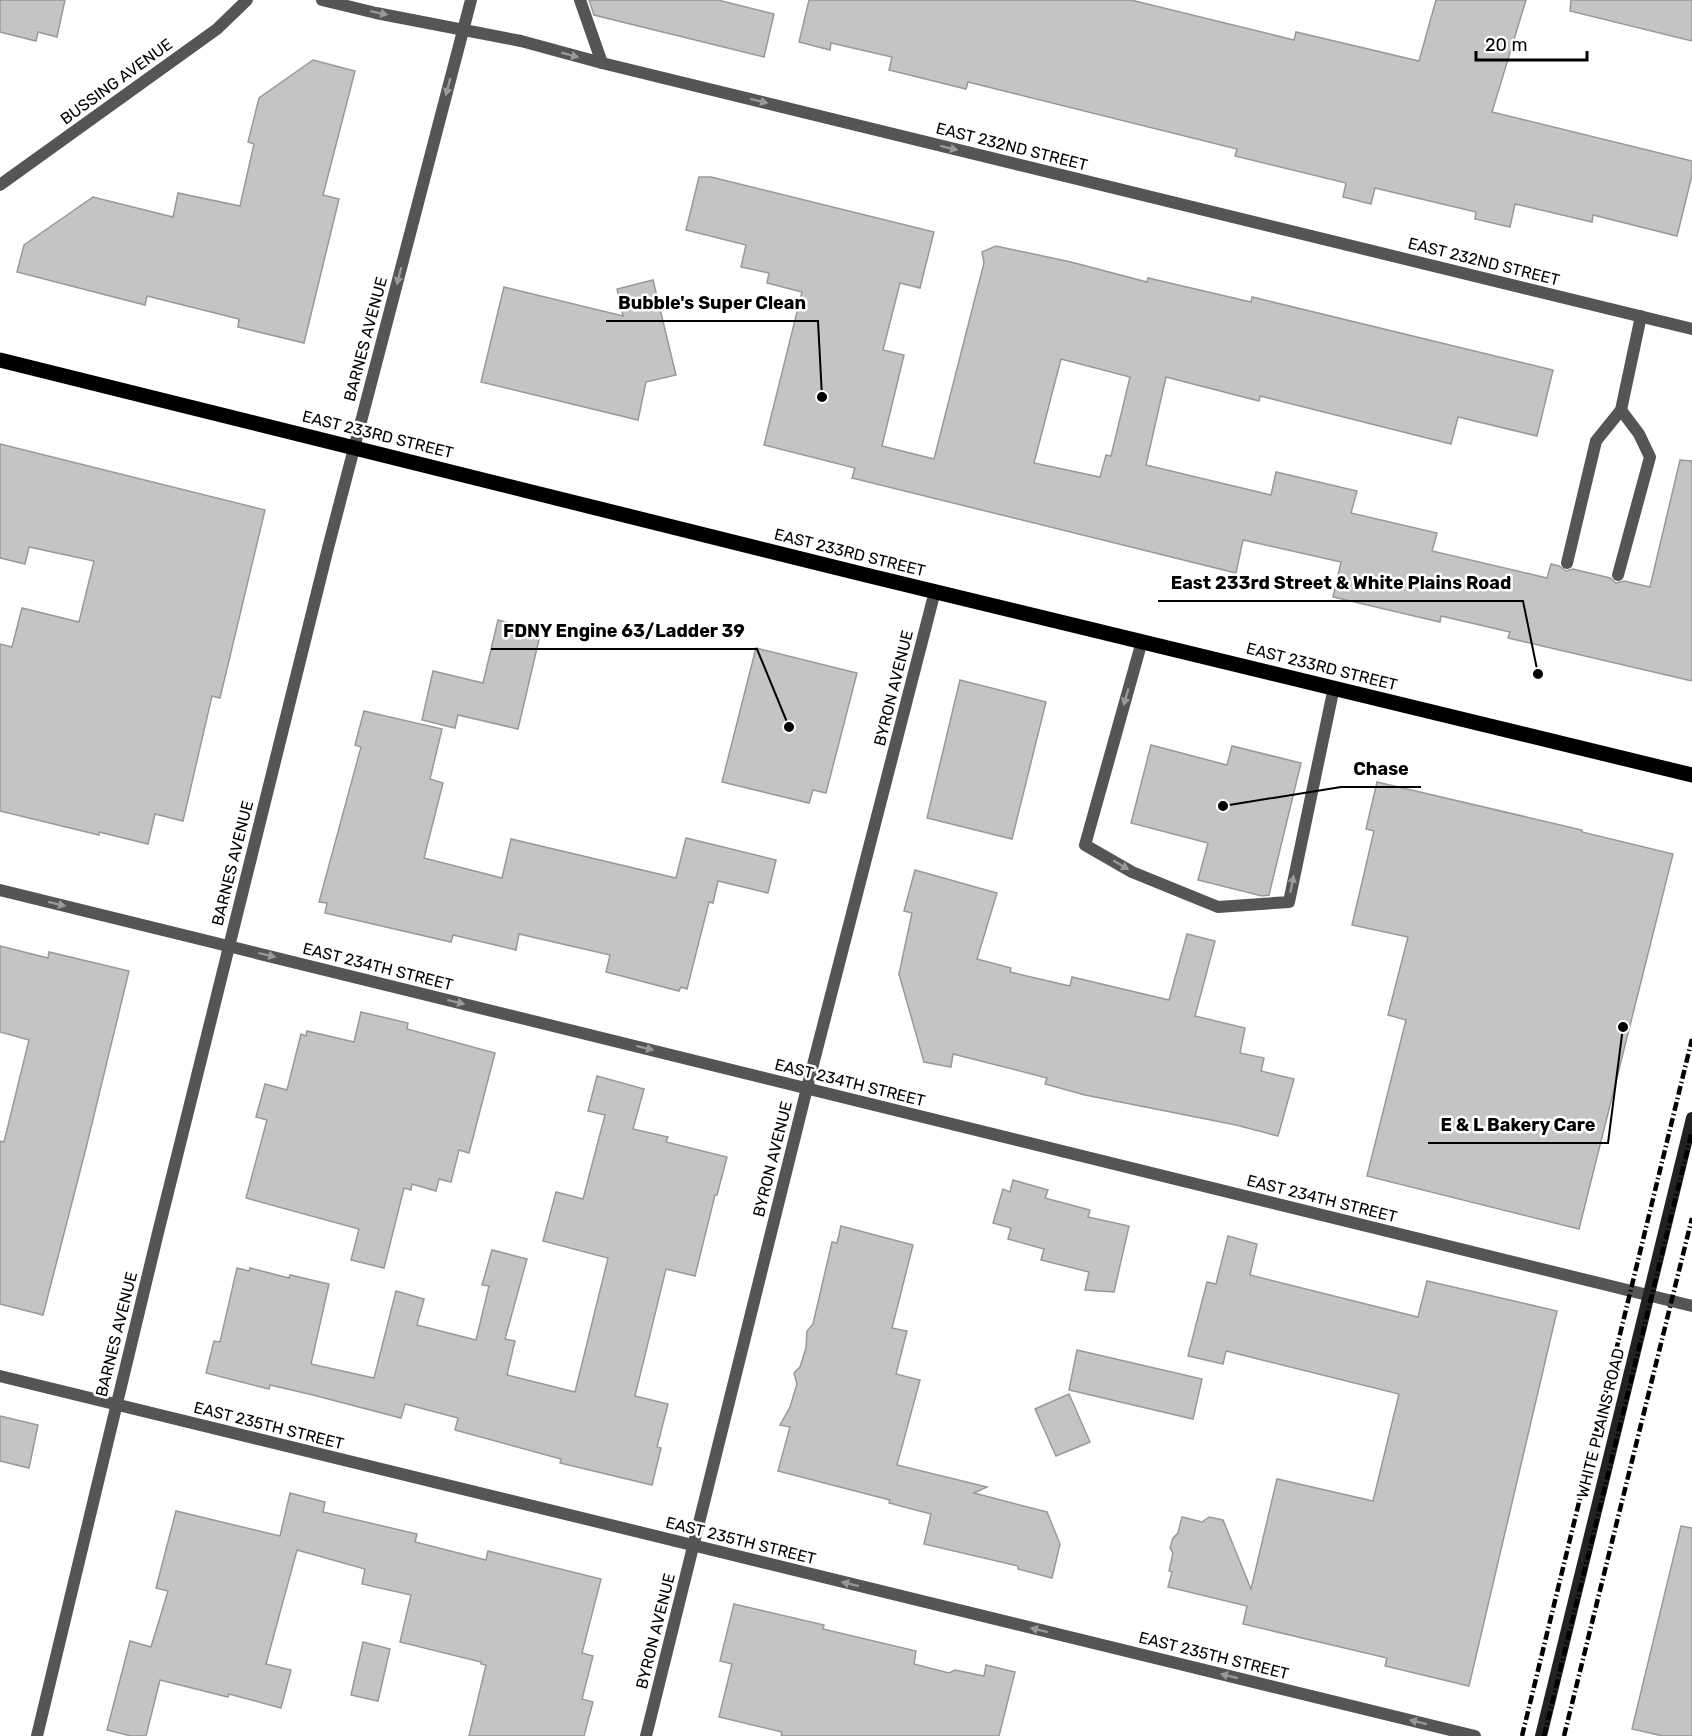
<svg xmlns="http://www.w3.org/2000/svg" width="1692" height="1736" font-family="Rubik,sans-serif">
<rect width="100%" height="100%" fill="#fff"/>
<g fill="#c4c4c4" stroke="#999" stroke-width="1.5" fill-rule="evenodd">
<path d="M 0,0 L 65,0 L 57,37 L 38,32 L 36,41 L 0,32 Z"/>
<path d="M 589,0 L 718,0 L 774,14 L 764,57 L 594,15 Z"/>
<path d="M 809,0 L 1131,0 L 1294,40 L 1296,32 L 1419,61 L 1436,0 L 1526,0 L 1492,112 L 1692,161 L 1692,175 L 1677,236 L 1593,215 L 1592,222 L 1515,204 L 1510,227 L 1475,219 L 1476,212 L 1375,188 L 1371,204 L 1343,197 L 1346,183 L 1235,156 L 1237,149 L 968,82 L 966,89 L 889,70 L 892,57 L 831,43 L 830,50 L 799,42 Z"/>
<path d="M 1571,0 L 1692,0 L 1692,41 L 1570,11 Z"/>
<path d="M 313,60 L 355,71 L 323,195 L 339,199 L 304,343 L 238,327 L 239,319 L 147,296 L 145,305 L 17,272 L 24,245 L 93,197 L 173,217 L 178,193 L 240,206 L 254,144 L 248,142 L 259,98 Z"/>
<path d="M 699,177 L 711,177 L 934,232 L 920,288 L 900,283 L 883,350 L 904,355 L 882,446 L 934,459 L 984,263 L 982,252 L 996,246 L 1071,262 L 1147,282 L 1148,278 L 1251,302 L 1252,297 L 1553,370 L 1537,436 L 1458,417 L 1451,444 L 1260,396 L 1259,401 L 1166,377 L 1146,465 L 1271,495 L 1276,472 L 1357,491 L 1351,513 L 1437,533 L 1432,551 L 1547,578 L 1551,564 L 1559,566 L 1566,571 L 1573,569 L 1610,578 L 1616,583 L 1624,581 L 1650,587 L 1680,460 L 1692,461 L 1692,681 L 1508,638 L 1510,632 L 1441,616 L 1440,622 L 1333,597 L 1341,562 L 1243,540 L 1236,573 L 852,478 L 855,468 L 764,445 L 802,292 L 767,283 L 769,273 L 741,267 L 746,245 L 686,230 ZM 1061,359 L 1130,377 L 1111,456 L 1106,455 L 1100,477 L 1034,463 Z"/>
<path d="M 653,280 L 676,375 L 646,382 L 638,420 L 481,382 L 504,287 L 623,316 L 617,289 Z"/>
<path d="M 0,444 L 265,510 L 220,698 L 212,696 L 183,821 L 155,814 L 148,844 L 99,832 L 99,835 L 0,811 L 0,644 L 12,647 L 22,608 L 79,622 L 94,561 L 29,547 L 25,564 L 0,558 Z"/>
<path d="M 498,620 L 541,631 L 518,729 L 458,715 L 455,728 L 422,720 L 433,671 L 483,683 Z"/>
<path d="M 756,648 L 857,673 L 826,793 L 813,790 L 809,803 L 722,782 Z"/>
<path d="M 960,680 L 1046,702 L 1012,839 L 927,818 Z"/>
<path d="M 364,711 L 442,729 L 430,779 L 443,783 L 424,858 L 502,878 L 511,839 L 676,878 L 686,838 L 776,860 L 768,893 L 718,881 L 713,903 L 709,902 L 687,989 L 681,987 L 679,991 L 606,972 L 610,955 L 519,934 L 516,950 L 453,935 L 451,942 L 325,913 L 327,903 L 319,902 L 361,747 L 355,745 Z"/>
<path d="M 1151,745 L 1227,765 L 1232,746 L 1301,763 L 1269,895 L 1262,896 L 1198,880 L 1208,843 L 1131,823 Z"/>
<path d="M 1377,782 L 1582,830 L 1582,832 L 1673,854 L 1579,1229 L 1367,1176 L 1406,1020 L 1388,1015 L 1408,937 L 1352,925 L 1374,831 L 1366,829 Z"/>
<path d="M 915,870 L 997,893 L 977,959 L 1011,968 L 1010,972 L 1070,986 L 1072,977 L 1169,1000 L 1187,934 L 1215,941 L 1195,1016 L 1245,1028 L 1240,1053 L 1264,1058 L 1261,1071 L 1294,1079 L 1278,1136 L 1236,1125 L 1085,1095 L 1045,1084 L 1047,1078 L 953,1054 L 951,1067 L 924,1062 L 899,974 L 912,913 L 904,911 Z"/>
<path d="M 0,946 L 48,958 L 49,952 L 129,971 L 86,1148 L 43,1315 L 0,1304 L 0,1141 L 4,1142 L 29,1040 L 0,1032 Z"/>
<path d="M 361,1012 L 408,1023 L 407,1029 L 495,1053 L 469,1153 L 459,1150 L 451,1182 L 439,1179 L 436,1191 L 412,1184 L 411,1190 L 404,1188 L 384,1268 L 351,1260 L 359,1229 L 246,1198 L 267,1120 L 256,1117 L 265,1084 L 287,1090 L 301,1034 L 306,1036 L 307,1031 L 354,1042 Z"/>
<path d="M 597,1076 L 644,1089 L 633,1129 L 668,1137 L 666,1142 L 727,1157 L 717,1195 L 715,1195 L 695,1276 L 666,1269 L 635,1396 L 668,1404 L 657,1447 L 661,1448 L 652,1485 L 560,1463 L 561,1459 L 455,1430 L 458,1418 L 405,1404 L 401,1418 L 313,1395 L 270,1385 L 269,1389 L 206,1373 L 214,1341 L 220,1342 L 237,1268 L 249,1271 L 250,1268 L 289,1278 L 290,1275 L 329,1284 L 311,1364 L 374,1378 L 396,1291 L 424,1299 L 417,1325 L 476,1340 L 489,1286 L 482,1285 L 492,1250 L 527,1259 L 505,1339 L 515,1341 L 507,1375 L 575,1392 L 608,1258 L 543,1241 L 556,1192 L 583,1199 L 605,1115 L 588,1111 Z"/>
<path d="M 1013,1180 L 1048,1190 L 1045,1198 L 1090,1210 L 1088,1217 L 1129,1226 L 1114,1292 L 1085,1290 L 1089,1272 L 1041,1260 L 1044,1249 L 1008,1239 L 1011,1228 L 993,1223 L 1003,1189 L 1010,1192 Z"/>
<path d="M 841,1226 L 913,1245 L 892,1328 L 907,1331 L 896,1374 L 920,1380 L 897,1465 L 987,1487 L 974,1493 L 1047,1512 L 1060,1544 L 1052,1578 L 1018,1569 L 1018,1566 L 924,1544 L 931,1514 L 889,1503 L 890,1500 L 778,1471 L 790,1427 L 780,1425 L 790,1407 L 797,1384 L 794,1373 L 800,1367 L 806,1348 L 807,1331 L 813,1324 L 832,1242 L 837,1243 Z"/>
<path d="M 1228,1236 L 1257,1244 L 1250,1275 L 1418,1317 L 1427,1281 L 1557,1311 L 1469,1686 L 1385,1666 L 1387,1658 L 1243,1624 L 1247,1606 L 1168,1587 L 1172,1572 L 1169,1571 L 1173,1553 L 1170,1548 L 1173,1538 L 1178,1533 L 1182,1517 L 1202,1522 L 1209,1517 L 1223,1520 L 1251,1589 L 1277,1479 L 1373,1501 L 1399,1394 L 1226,1351 L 1223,1364 L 1188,1356 L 1207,1282 L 1216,1284 Z"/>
<path d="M 1077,1350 L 1202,1379 L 1193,1419 L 1069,1390 Z"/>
<path d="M 1069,1394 L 1090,1442 L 1056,1456 L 1035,1409 Z"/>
<path d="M 0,1416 L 38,1425 L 29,1468 L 0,1461 Z"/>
<path d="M 290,1493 L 325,1502 L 323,1512 L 417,1534 L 415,1542 L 486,1560 L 488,1551 L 601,1579 L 582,1653 L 593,1656 L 582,1699 L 593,1702 L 584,1736 L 469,1736 L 486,1665 L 481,1664 L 481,1662 L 400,1642 L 411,1595 L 362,1584 L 365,1569 L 297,1550 L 266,1664 L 291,1670 L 281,1708 L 229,1694 L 228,1697 L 160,1680 L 146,1736 L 131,1736 L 107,1730 L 130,1641 L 151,1647 L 168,1591 L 156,1588 L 176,1511 L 280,1536 Z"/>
<path d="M 1681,1526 L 1692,1528 L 1692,1736 L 1663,1736 L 1632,1729 Z"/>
<path d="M 734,1604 L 824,1625 L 823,1629 L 916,1651 L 914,1664 L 949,1673 L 955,1670 L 984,1676 L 986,1665 L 1015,1672 L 999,1736 L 781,1736 L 782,1732 L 719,1717 L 732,1664 L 720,1661 Z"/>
<path d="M 363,1642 L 390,1649 L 378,1701 L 351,1695 Z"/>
</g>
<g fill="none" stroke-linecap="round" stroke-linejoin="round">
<g stroke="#555" stroke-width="12">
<path d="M 1567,563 L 1596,441 L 1621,410 L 1641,316"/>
<path d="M 1618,575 L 1650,457 L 1639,434 L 1621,410"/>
<path d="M 1142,641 L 1085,845 L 1132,872 L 1218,907 L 1289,902 L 1334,687"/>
</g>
<g stroke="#555" stroke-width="12">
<path d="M 322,0 L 376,13 L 521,41 L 602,63 L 1692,329"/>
<path d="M 580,0 L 602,63"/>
<path d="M 0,185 L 217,29 L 247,0"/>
<path d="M 0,890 L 1692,1306"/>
<path d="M 0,1376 L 1475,1736"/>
<path d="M 646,1736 L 807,1088 L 935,591"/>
</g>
<path stroke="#555" stroke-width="12" d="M 37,1736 C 131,1339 228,944 328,548 C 374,365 424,183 471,0"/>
<path stroke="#222" stroke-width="12" d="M 1541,1736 L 1692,1118"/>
<path stroke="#000" stroke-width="15" d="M 0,360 L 866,575 L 1692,775"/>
<g stroke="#000" stroke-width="4.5" stroke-dasharray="9 3 1.5 3" stroke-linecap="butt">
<path d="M 1522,1736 L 1692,1039"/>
<path d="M 1544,1736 L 1692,1131"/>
<path d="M 1564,1736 L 1692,1218"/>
</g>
</g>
<defs><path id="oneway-solid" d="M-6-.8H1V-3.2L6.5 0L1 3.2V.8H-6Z" transform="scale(1.5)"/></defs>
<g fill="#999">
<use href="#oneway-solid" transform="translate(379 13) rotate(12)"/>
<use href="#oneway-solid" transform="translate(570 55) rotate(15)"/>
<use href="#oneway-solid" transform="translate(448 87) rotate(105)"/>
<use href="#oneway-solid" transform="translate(759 101) rotate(14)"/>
<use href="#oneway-solid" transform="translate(949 148) rotate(14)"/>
<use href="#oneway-solid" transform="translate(399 276) rotate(105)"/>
<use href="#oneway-solid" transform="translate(1126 697) rotate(106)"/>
<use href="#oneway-solid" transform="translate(1121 865) rotate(30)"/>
<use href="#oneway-solid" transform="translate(1292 884) rotate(-79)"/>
<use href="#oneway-solid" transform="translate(57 904) rotate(14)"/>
<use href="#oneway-solid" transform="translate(267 955) rotate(14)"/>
<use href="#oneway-solid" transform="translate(456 1002) rotate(14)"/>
<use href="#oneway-solid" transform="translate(645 1048) rotate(14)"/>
<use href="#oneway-solid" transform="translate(850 1584) rotate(-166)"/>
<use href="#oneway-solid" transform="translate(1039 1630) rotate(-166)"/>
<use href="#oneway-solid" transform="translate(1229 1676) rotate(-166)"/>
<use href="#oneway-solid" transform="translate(1418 1722) rotate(-166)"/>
</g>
<g text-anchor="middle" stroke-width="5" stroke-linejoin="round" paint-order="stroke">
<g font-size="16" fill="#000" stroke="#fff">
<text transform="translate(116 81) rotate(-36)" y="6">BUSSING AVENUE</text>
<text transform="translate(1012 146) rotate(14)" y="6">EAST 232ND STREET</text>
<text transform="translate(1484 261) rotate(14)" y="6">EAST 232ND STREET</text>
<text transform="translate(365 339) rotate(-75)" y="6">BARNES AVENUE</text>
<text transform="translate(378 434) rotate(14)" y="6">EAST 233RD STREET</text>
<text transform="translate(850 552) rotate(14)" y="6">EAST 233RD STREET</text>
<text transform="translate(1322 666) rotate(14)" y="6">EAST 233RD STREET</text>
<text transform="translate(893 688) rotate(-76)" y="6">BYRON AVENUE</text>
<text transform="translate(232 863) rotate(-76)" y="6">BARNES AVENUE</text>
<text transform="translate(378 966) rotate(14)" y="6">EAST 234TH STREET</text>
<text transform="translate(850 1082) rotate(14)" y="6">EAST 234TH STREET</text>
<text transform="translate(772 1159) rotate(-76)" y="6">BYRON AVENUE</text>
<text transform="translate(1322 1198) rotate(14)" y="6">EAST 234TH STREET</text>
<text transform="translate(116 1334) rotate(-76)" y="6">BARNES AVENUE</text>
<text transform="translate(1600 1423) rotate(-76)" y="6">WHITE PLAINS ROAD</text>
<text transform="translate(269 1425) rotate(14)" y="6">EAST 235TH STREET</text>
<text transform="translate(741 1540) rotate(14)" y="6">EAST 235TH STREET</text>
<text transform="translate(655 1631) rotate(-76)" y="6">BYRON AVENUE</text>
<text transform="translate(1214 1655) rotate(14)" y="6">EAST 235TH STREET</text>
</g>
</g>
<path fill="none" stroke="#000" stroke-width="2" d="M822 397L818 321H606M1538 674L1523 601H1158M789 727L757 649H491M1223 806L1341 787H1421M1623 1027L1608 1143H1428"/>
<g fill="#000" stroke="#fff" stroke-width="2">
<circle cx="822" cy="397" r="6"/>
<circle cx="1538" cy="674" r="6"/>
<circle cx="789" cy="727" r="6"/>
<circle cx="1223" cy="806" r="6"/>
<circle cx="1623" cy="1027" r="6"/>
</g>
<g font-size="18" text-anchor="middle" font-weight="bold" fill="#000" stroke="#fff" stroke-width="5" stroke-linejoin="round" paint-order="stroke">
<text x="712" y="309">Bubble's Super Clean</text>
<text x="1341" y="589">East 233rd Street &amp; White Plains Road</text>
<text x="624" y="637">FDNY Engine 63/Ladder 39</text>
<text x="1381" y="775">Chase</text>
<text x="1518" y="1131">E &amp; L Bakery Care</text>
</g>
<path d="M1476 51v9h111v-9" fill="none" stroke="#000000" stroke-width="3"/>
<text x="1485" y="51" font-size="18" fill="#000000" stroke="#ffffff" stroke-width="4.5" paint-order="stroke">20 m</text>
</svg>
